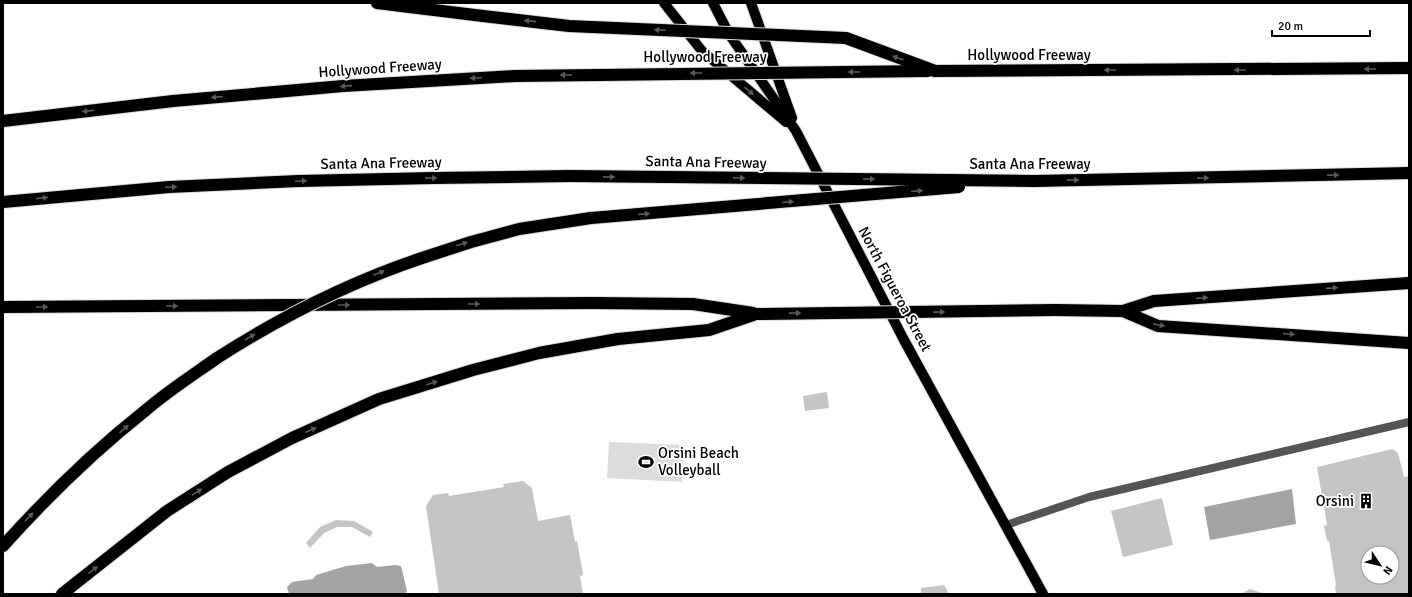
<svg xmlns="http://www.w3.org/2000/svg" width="1412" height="597" font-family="Signika,sans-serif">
<rect width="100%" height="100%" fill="#fff"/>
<path fill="#dcdcdc" d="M 609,442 L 684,445 L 682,482 L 607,478 Z"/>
<g fill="#a3a3a3">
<path d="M 1292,489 L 1296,524 L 1210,540 L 1204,507 Z"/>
<path d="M 372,563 L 377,567 L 395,565 L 401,566 L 407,591 L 405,594 L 289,594 L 287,587 L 292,582 L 313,579 L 316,575 L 346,566 Z"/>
</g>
<g fill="#c4c4c4" fill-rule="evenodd">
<path d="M 827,392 L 829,408 L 805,411 L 803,396 Z"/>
<path d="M 1392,449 L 1398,453 L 1404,477 L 1409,476 L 1409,594 L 1336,594 L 1335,586 L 1336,585 L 1329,541 L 1327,541 L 1324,526 L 1327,525 L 1317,467 ZM 1368,553 L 1392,553 L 1392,577 L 1368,577 Z"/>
<path d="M 523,481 L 532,488 L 538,521 L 570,515 L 575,542 L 577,541 L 583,574 L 583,575 L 580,576 L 583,594 L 439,594 L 426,506 L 433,495 L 448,493 L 449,496 L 504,487 L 503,484 Z"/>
<path d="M 1162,498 L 1173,545 L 1123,557 L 1111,511 Z"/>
<path d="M 336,520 L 354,521 L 373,532 L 370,537 L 352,527 L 337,527 L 324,533 L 310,548 L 306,543 L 320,527 Z"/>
<path d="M 944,585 L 949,594 L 917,594 L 921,593 L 921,588 Z"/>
<path d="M 1250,589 L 1262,593 L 1263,594 L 1241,594 Z"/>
</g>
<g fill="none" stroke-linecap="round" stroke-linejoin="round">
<g stroke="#dbdbdb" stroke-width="12">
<g id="primary">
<path d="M 664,3 L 702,51 L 786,122"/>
<path d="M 713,3 L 729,34 L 796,131 L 904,340 L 1043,594"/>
<path d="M 751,3 L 792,118"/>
</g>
</g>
<g stroke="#dbdbdb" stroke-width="14">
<g id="highway">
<path d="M 377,3 L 483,16"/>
<path d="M 935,71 L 1409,68"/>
<path d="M 3,121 L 173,101 L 343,86 L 515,76"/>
<path d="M 1034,181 L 1409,173"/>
<path d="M 3,202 L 169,187 L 298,181 L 433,178 L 570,176"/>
<path d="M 425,257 L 471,242 L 519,229 L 591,218"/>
<path d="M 3,307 L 593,303 L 693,304 L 753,313"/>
<path d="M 1055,310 L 1123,311 L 1154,301 L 1409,283"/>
<path d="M 1123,311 L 1158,326 L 1409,343"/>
<path d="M 3,546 C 47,497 94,451 146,410 C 168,391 193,375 217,358"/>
<path d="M 62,594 L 167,511 L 228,472 L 292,438 L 379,399 L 473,370 L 539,353 L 618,339 L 709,330 L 756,314"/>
</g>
</g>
<path stroke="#555" stroke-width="8" d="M 1006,525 L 1089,497 L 1409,422"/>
<use href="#primary" stroke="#000" stroke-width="10"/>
<use href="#highway" stroke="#000" stroke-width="12"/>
<g stroke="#dbdbdb" stroke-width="14" stroke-linecap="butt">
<g id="highway-bridge">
<path d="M 483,16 L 569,26 L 846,38 L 935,71"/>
<path d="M 515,76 L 928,71"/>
<path d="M 570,176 L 1034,181"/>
<path d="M 591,218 L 959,187"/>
<path d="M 756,314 L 1055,310"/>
<path d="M 217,358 C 284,315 349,282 425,257"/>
</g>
</g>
<use href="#highway-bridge" stroke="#000" stroke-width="12"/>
</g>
<defs><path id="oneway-solid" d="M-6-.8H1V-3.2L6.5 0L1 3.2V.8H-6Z"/></defs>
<g fill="#595959">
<use href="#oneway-solid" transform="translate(530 21) rotate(-174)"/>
<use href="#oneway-solid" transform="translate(660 30) rotate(-177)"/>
<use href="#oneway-solid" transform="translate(898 58) rotate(-160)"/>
<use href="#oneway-solid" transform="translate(1370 69) rotate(180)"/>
<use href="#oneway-solid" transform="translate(1110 70) rotate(180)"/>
<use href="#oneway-solid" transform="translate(1240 70) rotate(180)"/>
<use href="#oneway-solid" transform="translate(854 72) rotate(180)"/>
<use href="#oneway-solid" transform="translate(696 73) rotate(180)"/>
<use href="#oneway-solid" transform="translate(566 75) rotate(179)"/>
<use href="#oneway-solid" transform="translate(476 78) rotate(177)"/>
<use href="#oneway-solid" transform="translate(346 86) rotate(176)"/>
<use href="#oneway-solid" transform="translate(749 91) rotate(40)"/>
<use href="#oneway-solid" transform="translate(217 97) rotate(175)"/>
<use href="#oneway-solid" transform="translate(88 111) rotate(173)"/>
<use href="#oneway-solid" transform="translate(1333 175) rotate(-1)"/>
<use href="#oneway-solid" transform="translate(609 177) rotate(1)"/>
<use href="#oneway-solid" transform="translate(431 178) rotate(-1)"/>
<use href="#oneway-solid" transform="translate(739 178) rotate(1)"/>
<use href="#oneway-solid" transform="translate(1203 178) rotate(-1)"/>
<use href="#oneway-solid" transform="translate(869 179) rotate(1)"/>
<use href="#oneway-solid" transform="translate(1073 180) rotate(-1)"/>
<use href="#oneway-solid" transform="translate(301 181) rotate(-2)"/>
<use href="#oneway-solid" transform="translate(171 187) rotate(-3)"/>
<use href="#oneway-solid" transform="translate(917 191) rotate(-5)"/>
<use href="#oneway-solid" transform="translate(42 198) rotate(-5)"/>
<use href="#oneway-solid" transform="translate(788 202) rotate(-5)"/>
<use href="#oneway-solid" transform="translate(644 214) rotate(-5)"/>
<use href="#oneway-solid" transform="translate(462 244) rotate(-18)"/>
<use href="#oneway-solid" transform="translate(379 273) rotate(-23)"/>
<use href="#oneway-solid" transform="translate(1332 288) rotate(-4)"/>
<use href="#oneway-solid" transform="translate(1202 298) rotate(-4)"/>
<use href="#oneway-solid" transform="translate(474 304)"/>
<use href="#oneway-solid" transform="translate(344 305)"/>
<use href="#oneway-solid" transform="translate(172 306)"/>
<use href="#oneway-solid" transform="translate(42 307)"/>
<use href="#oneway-solid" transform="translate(939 312) rotate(-1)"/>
<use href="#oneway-solid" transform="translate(795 313) rotate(-1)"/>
<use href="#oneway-solid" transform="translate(1159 325) rotate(11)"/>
<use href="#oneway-solid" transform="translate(1289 334) rotate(4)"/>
<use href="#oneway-solid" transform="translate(250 337) rotate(-31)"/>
<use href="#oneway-solid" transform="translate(432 383) rotate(-17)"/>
<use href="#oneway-solid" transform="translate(124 429) rotate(-41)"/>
<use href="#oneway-solid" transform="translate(311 430) rotate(-24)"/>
<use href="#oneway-solid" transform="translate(197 492) rotate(-32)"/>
<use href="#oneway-solid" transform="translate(29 517) rotate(-47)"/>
<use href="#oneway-solid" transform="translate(93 570) rotate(-38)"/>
</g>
<defs>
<g id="stadium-bare" transform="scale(1.2)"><path d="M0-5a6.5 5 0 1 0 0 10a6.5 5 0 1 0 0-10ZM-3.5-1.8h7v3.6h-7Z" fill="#000" stroke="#fff" stroke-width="2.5" paint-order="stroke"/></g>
<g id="building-bare" transform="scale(1.2)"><path d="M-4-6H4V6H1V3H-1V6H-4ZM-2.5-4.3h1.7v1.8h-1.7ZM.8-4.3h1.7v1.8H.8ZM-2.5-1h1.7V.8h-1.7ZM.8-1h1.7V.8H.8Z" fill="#000" stroke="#fff" stroke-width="2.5" paint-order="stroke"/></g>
</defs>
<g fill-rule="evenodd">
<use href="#stadium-bare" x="646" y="462"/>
<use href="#building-bare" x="1366" y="501"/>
</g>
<g text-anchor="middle" stroke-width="3.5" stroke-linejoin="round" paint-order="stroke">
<g font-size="15" fill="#000" stroke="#fff">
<text x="1029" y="60">Hollywood Freeway</text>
<text x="705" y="62">Hollywood Freeway</text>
<text transform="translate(380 68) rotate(-4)" y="5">Hollywood Freeway</text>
<text transform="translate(706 162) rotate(1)" y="5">Santa Ana Freeway</text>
<text transform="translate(381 163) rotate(-1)" y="5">Santa Ana Freeway</text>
<text x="1030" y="169">Santa Ana Freeway</text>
<text transform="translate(895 289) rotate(62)" y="5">North Figueroa Street</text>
</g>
<g font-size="15" fill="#000" stroke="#fff" text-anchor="start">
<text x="658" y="458">Orsini Beach<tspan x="658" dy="17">Volleyball</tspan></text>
<text x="1354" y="506" text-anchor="end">Orsini</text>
</g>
</g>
<rect width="1412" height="597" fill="none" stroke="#000000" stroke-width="8"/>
<g transform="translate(1380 565) rotate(125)"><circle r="19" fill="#ffffff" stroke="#999999"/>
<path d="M0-3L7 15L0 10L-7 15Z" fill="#000000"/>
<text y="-6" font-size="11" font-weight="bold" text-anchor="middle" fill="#000000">N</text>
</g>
<path d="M1272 30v6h98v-6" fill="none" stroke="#000000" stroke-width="2"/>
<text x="1278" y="30" font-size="12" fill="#000000" stroke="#ffffff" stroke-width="3" paint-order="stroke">20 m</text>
</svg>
